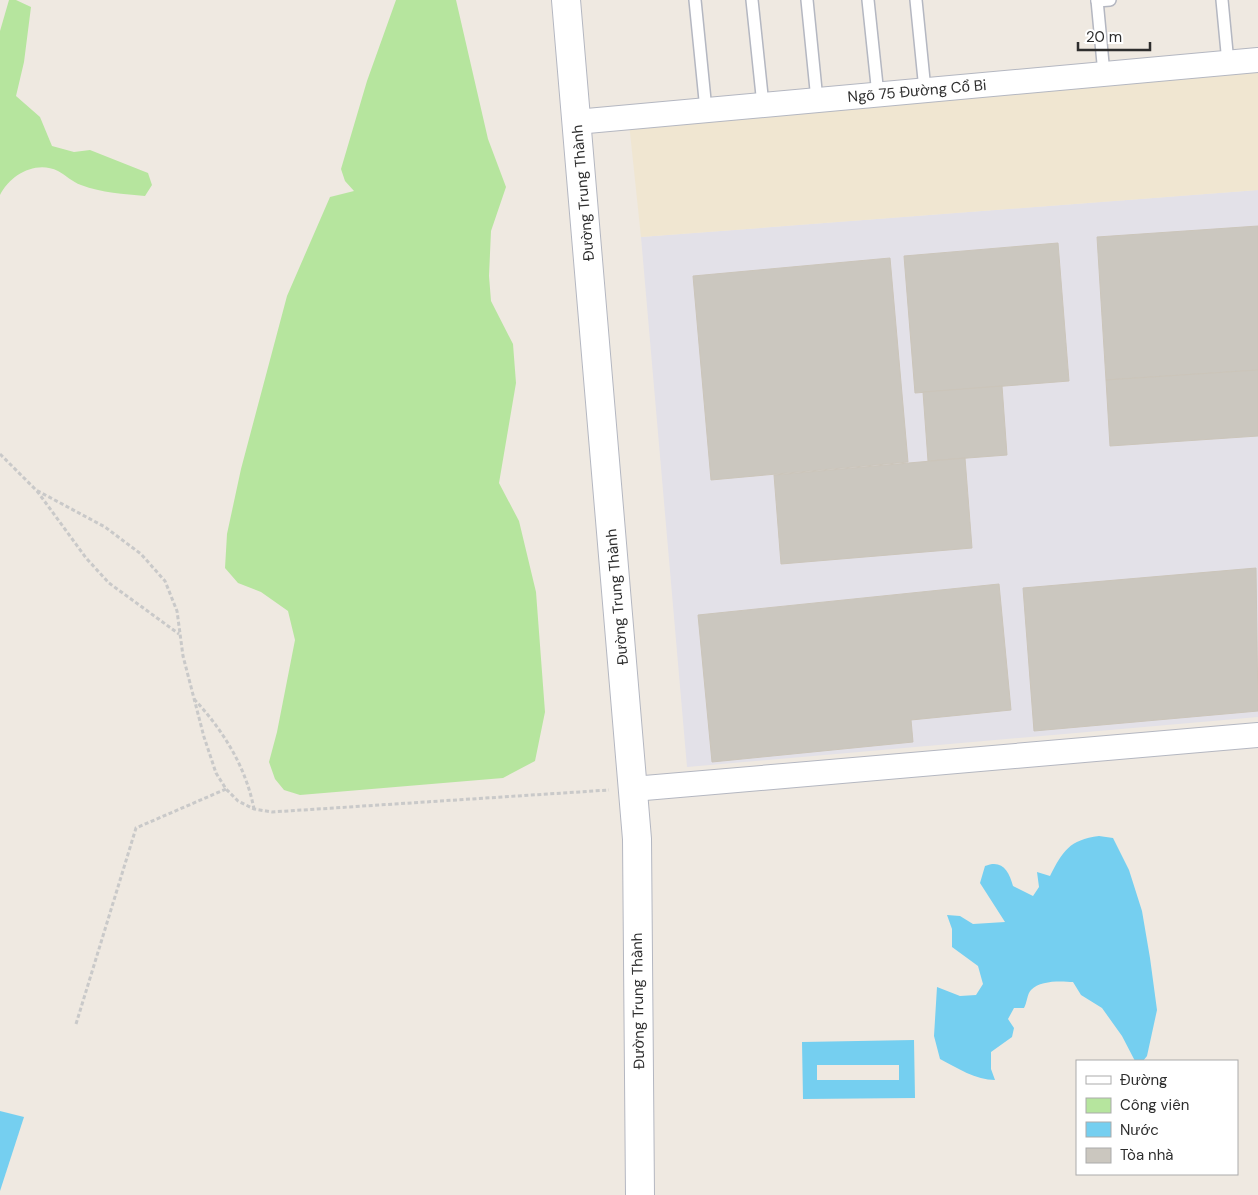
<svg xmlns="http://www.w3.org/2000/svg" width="1258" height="1195" font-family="'DM Sans',sans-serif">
<rect width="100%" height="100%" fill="#efe9e1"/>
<path fill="#e3e1e8" d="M 1258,190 L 1258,717 L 687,767 L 641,237 Z"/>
<path fill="#f0e6d1" d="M 1258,65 L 1258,190 L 641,237 L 629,123 Z"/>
<g fill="#b6e59e">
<path d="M 9,0 L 16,0 L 31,7 L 24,62 L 16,96 L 40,117 L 52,146 L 74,152 L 90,150 L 148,173 L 152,185 L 145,196 C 124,194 102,193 81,185 C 72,182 66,175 58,171 C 36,160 10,175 0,195 L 0,31 Z"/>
<path d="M 396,0 L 456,0 L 488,139 L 506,187 L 491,231 L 489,276 L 491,301 L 513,344 L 516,383 L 499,483 L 519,521 L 536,592 L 545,712 L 535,761 L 503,778 L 300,795 L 284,790 L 275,779 L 269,762 L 277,732 L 295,640 L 288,611 L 261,592 L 238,583 L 225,568 L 227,534 L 241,469 L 287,296 L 330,197 L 354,191 L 345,181 L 341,169 L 367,81 Z"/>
</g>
<g fill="#75cff0" fill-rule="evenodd">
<path d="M 1099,836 L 1113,838 L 1129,870 L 1142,911 L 1150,958 L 1157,1010 L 1147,1056 L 1143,1061 L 1135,1061 L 1122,1036 L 1102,1008 L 1081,995 L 1073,982 C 1061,981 1040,980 1031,990 C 1027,994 1027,1003 1024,1008 L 1014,1008 L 1008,1019 L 1014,1028 L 1012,1037 L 991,1052 L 991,1069 L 995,1080 C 976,1080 957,1068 940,1059 L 934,1036 L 937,987 L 960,996 L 976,995 L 983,984 L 978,966 L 952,947 L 952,929 L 947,915 L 960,916 L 973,924 L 1005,922 L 980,883 L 985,866 C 1002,859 1009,871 1013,886 L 1033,896 L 1039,887 L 1037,872 L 1050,876 C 1063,851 1069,840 1099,836 Z"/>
<path d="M 914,1040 L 915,1098 L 803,1099 L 802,1042 ZM 899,1065 L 899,1080 L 817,1080 L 817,1065 Z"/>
<path d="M 0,1111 L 24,1117 L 0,1191 Z"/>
</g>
<g fill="#cbc7bf" stroke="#cbc5ba">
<path d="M 1258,226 L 1258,370 L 1106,380 L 1097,237 Z"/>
<path d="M 1058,243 L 1069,381 L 915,393 L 904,256 Z"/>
<path d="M 890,258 L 908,462 L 711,480 L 693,276 Z"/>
<path d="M 1258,370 L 1258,436 L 1110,446 L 1106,380 Z"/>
<path d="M 1002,386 L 1007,455 L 928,461 L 923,392 Z"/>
<path d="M 965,458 L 972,548 L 781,564 L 774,475 Z"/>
<path d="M 1256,568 L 1258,711 L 1034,731 L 1023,588 Z"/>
<path d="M 999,584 L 1011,710 L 911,720 L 913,742 L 712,762 L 698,615 Z"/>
</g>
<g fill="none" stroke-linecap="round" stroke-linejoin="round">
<g stroke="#b4b7c1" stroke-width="14">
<g id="service">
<path d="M 695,0 L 706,110"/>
<path d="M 752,0 L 763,105"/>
<path d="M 807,0 L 817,100"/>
<path d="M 868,0 L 878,95"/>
<path d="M 916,0 L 925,90"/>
<path d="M 1097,0 L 1104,74"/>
<path d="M 1222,0 L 1228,63"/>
<path d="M 1097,1 L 1110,0"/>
</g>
</g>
<g stroke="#b4b7c1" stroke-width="26">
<g id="minor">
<path d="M 576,122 L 1258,60"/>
<path d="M 633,789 L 1258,735"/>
</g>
</g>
<g stroke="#b4b7c1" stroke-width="30">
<path id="tertiary" d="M 566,0 L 637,839 L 640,1195"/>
</g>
<g stroke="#c9c9c9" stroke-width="3" stroke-dasharray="4 2.5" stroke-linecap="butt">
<path d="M 0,454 L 36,490 L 105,527 L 141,554 L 165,581 L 177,611 L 183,656 L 204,737 L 216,773 L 226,789 L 238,801 L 254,809 L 272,812 L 609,790"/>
<path d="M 37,491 L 86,558 L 109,583 L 179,634"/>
<path d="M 194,699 C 223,730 246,767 254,809"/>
<path d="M 76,1024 L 136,828 L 226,789"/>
</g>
<use href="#service" stroke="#fff" stroke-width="11"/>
<use href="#minor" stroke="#fff" stroke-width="24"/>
<use href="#tertiary" stroke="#fff" stroke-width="28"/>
</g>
<g text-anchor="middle" stroke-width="4.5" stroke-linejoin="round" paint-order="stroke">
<g font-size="15" fill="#2e2e2e" stroke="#fff">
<text transform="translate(917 91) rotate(-5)" y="5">Ngõ 75 Đường Cổ Bi</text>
<text transform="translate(583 193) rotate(-95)" y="5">Đường Trung Thành</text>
<text transform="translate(617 597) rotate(-95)" y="5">Đường Trung Thành</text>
<text transform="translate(638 1001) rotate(-91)" y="5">Đường Trung Thành</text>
</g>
</g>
<rect x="1076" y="1060" width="162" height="115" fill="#ffffff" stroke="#ababab"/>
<rect x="1086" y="1076" width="25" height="8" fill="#ffffff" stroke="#ababab"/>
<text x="1120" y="1085" font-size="15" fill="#2e2e2e">Đường</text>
<rect x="1086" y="1098" width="25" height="15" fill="#b6e59e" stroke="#ababab"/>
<text x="1120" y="1110" font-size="15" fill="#2e2e2e">Công viên</text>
<rect x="1086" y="1122" width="25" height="15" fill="#75cff0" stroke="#ababab"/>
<text x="1120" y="1135" font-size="15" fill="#2e2e2e">Nước</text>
<rect x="1086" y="1148" width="25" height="15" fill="#cbc7bf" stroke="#ababab"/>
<text x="1120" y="1160" font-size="15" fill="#2e2e2e">Tòa nhà</text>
<path d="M1078 42v8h72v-8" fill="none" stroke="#2e2e2e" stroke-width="2.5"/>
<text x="1086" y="42" font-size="15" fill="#2e2e2e" stroke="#ffffff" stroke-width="4" paint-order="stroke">20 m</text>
</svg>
